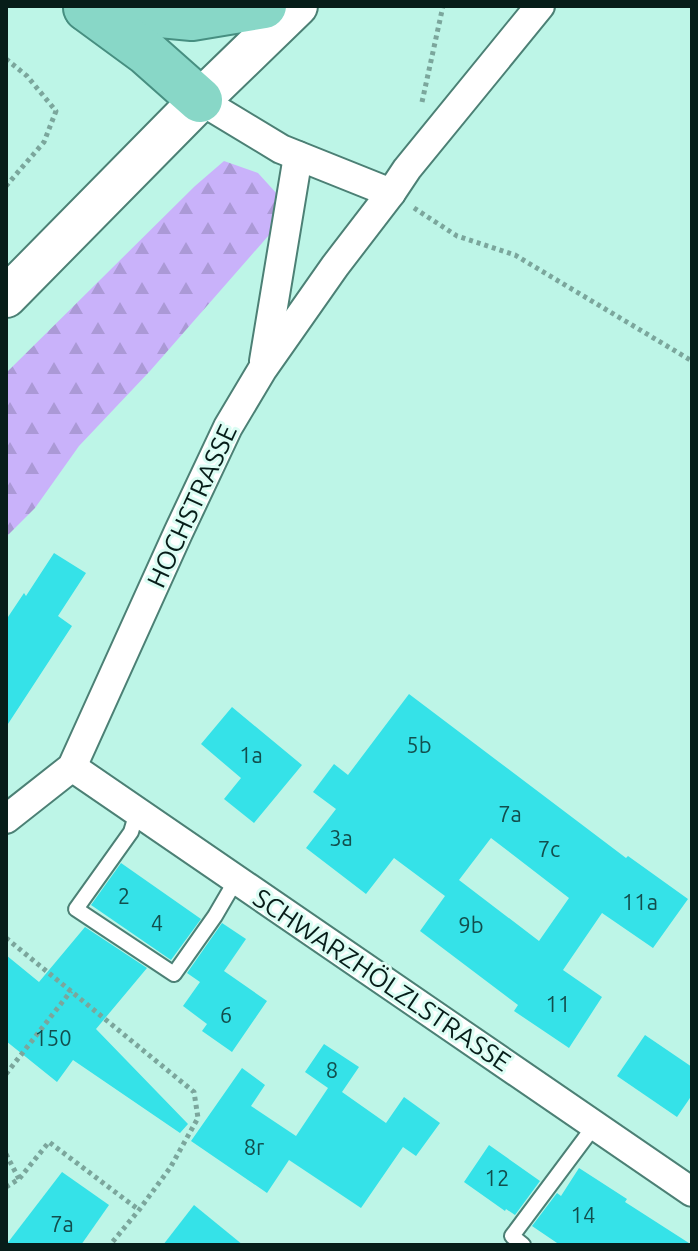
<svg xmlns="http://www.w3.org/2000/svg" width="698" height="1251" font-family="Ubuntu,sans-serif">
<defs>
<pattern id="forest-firs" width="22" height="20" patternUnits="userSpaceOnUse" patternTransform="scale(2)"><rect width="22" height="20" fill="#c9b2fa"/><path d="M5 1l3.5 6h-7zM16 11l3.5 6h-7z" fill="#ab99d6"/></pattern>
</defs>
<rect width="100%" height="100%" fill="#bdf5e7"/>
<path fill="url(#forest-firs)" d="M 224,161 L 258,173 L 278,195 L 276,227 L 150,371 L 79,446 L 35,508 L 6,537 L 6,373 L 195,186 Z"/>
<g fill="#35e2e8" fill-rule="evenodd">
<path d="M 54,553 L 86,573 L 58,616 L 72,626 L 6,727 L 6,620 L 24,593 L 26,596 Z"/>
<path d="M 409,694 L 626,858 L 628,856 L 688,899 L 653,948 L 602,913 L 563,970 L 602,997 L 569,1048 L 514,1011 L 518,1005 L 420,931 L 445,896 L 394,858 L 366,894 L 306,848 L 336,809 L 313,792 L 334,764 L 348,775 ZM 491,838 L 569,898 L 539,941 L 459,880 Z"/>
<path d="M 232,707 L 302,765 L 254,823 L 224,799 L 241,778 L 201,744 Z"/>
<path d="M 121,863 L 201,919 L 171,960 L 91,905 Z"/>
<path d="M 222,923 L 246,939 L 224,971 L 267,1001 L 232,1052 L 202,1031 L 207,1024 L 183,1006 L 200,982 L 187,973 Z"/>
<path d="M 85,927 L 147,968 L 96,1029 L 188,1124 L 180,1133 L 73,1060 L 57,1082 L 6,1041 L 6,955 L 39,982 Z"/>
<path d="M 645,1035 L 692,1067 L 692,1095 L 677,1117 L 617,1076 Z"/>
<path d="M 324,1044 L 359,1067 L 342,1092 L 386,1123 L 404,1097 L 440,1123 L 416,1156 L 403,1147 L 361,1208 L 289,1160 L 267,1193 L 191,1141 L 242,1068 L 265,1085 L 251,1106 L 296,1136 L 328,1088 L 305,1072 Z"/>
<path d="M 489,1145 L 540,1181 L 515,1215 L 506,1209 L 505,1211 L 464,1182 Z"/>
<path d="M 579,1168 L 627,1199 L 625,1202 L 692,1245 L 560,1245 L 532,1226 L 557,1193 L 561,1196 Z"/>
<path d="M 62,1172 L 109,1205 L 81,1245 L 6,1245 Z"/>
<path d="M 194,1205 L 243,1245 L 163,1245 Z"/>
</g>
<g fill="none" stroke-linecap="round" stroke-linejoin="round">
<g stroke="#4c8075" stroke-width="18">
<g id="service">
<path d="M 137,812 L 131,832 L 76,909 L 174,974 L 215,916 L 236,880"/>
<path d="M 523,1245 L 512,1236 L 595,1125"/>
</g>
</g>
<g stroke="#4c8075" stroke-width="32">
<g id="minor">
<path d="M 200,100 L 281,149 L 391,193"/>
<path d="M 264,361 L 298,156"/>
<path d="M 72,767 L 692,1192"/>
<path d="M 6,819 L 72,767 L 178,533 L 228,427 L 262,370 L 335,266 L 391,193 L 407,169 L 540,6"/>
</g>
</g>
<g stroke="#4c8075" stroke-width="44">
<path id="secondary" d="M 6,297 L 200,100 L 297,6"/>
</g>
<g stroke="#478f81" stroke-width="48">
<g id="trunk">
<path d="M 86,8 L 192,18 L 264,6"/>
<path d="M 87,9 L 147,53 L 200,100"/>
</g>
</g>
<g stroke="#7ba69c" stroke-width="5" stroke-dasharray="4 4" stroke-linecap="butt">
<path d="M 6,59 L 27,76 L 56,111 L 44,142 L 6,186"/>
<path d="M 422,102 L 443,6"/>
<path d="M 414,208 L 457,236 L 515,255 L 692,361"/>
<path d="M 6,938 L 194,1092 L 198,1118 L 170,1168 L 139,1210 L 110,1245"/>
<path d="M 6,1074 L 71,991"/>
<path d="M 6,1154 L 19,1179"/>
<path d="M 6,1187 L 19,1179 L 49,1142 L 139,1210"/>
</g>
<use href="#service" stroke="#fff" stroke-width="14"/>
<use href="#minor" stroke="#fff" stroke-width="28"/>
<use href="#secondary" stroke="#fff" stroke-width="40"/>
<use href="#trunk" stroke="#88d7c7" stroke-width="44"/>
</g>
<g text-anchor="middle" stroke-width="6" stroke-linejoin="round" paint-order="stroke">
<g font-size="22" fill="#124e4d">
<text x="419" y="753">5b</text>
<text x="251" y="763">1a</text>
<text x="510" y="822">7a</text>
<text x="341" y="846">3a</text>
<text x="549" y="857">7c</text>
<text x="124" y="904">2</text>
<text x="640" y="910">11a</text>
<text x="157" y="931">4</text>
<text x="471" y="933">9b</text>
<text x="558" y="1012">11</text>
<text x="226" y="1023">6</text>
<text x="53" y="1046">150</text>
<text x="332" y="1078">8</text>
<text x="254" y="1155">8r</text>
<text x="497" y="1186">12</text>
<text x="583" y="1223">14</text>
<text x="62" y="1232">7a</text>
</g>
<g font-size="26" fill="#071d19" stroke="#dcfdf4">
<text transform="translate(192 506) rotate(-65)" y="9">HOCHSTRASSE</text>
<text transform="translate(382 980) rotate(34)" y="9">SCHWARZHÖLZLSTRASSE</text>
</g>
</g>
<rect width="698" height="1251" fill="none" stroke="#071d19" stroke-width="16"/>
</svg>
